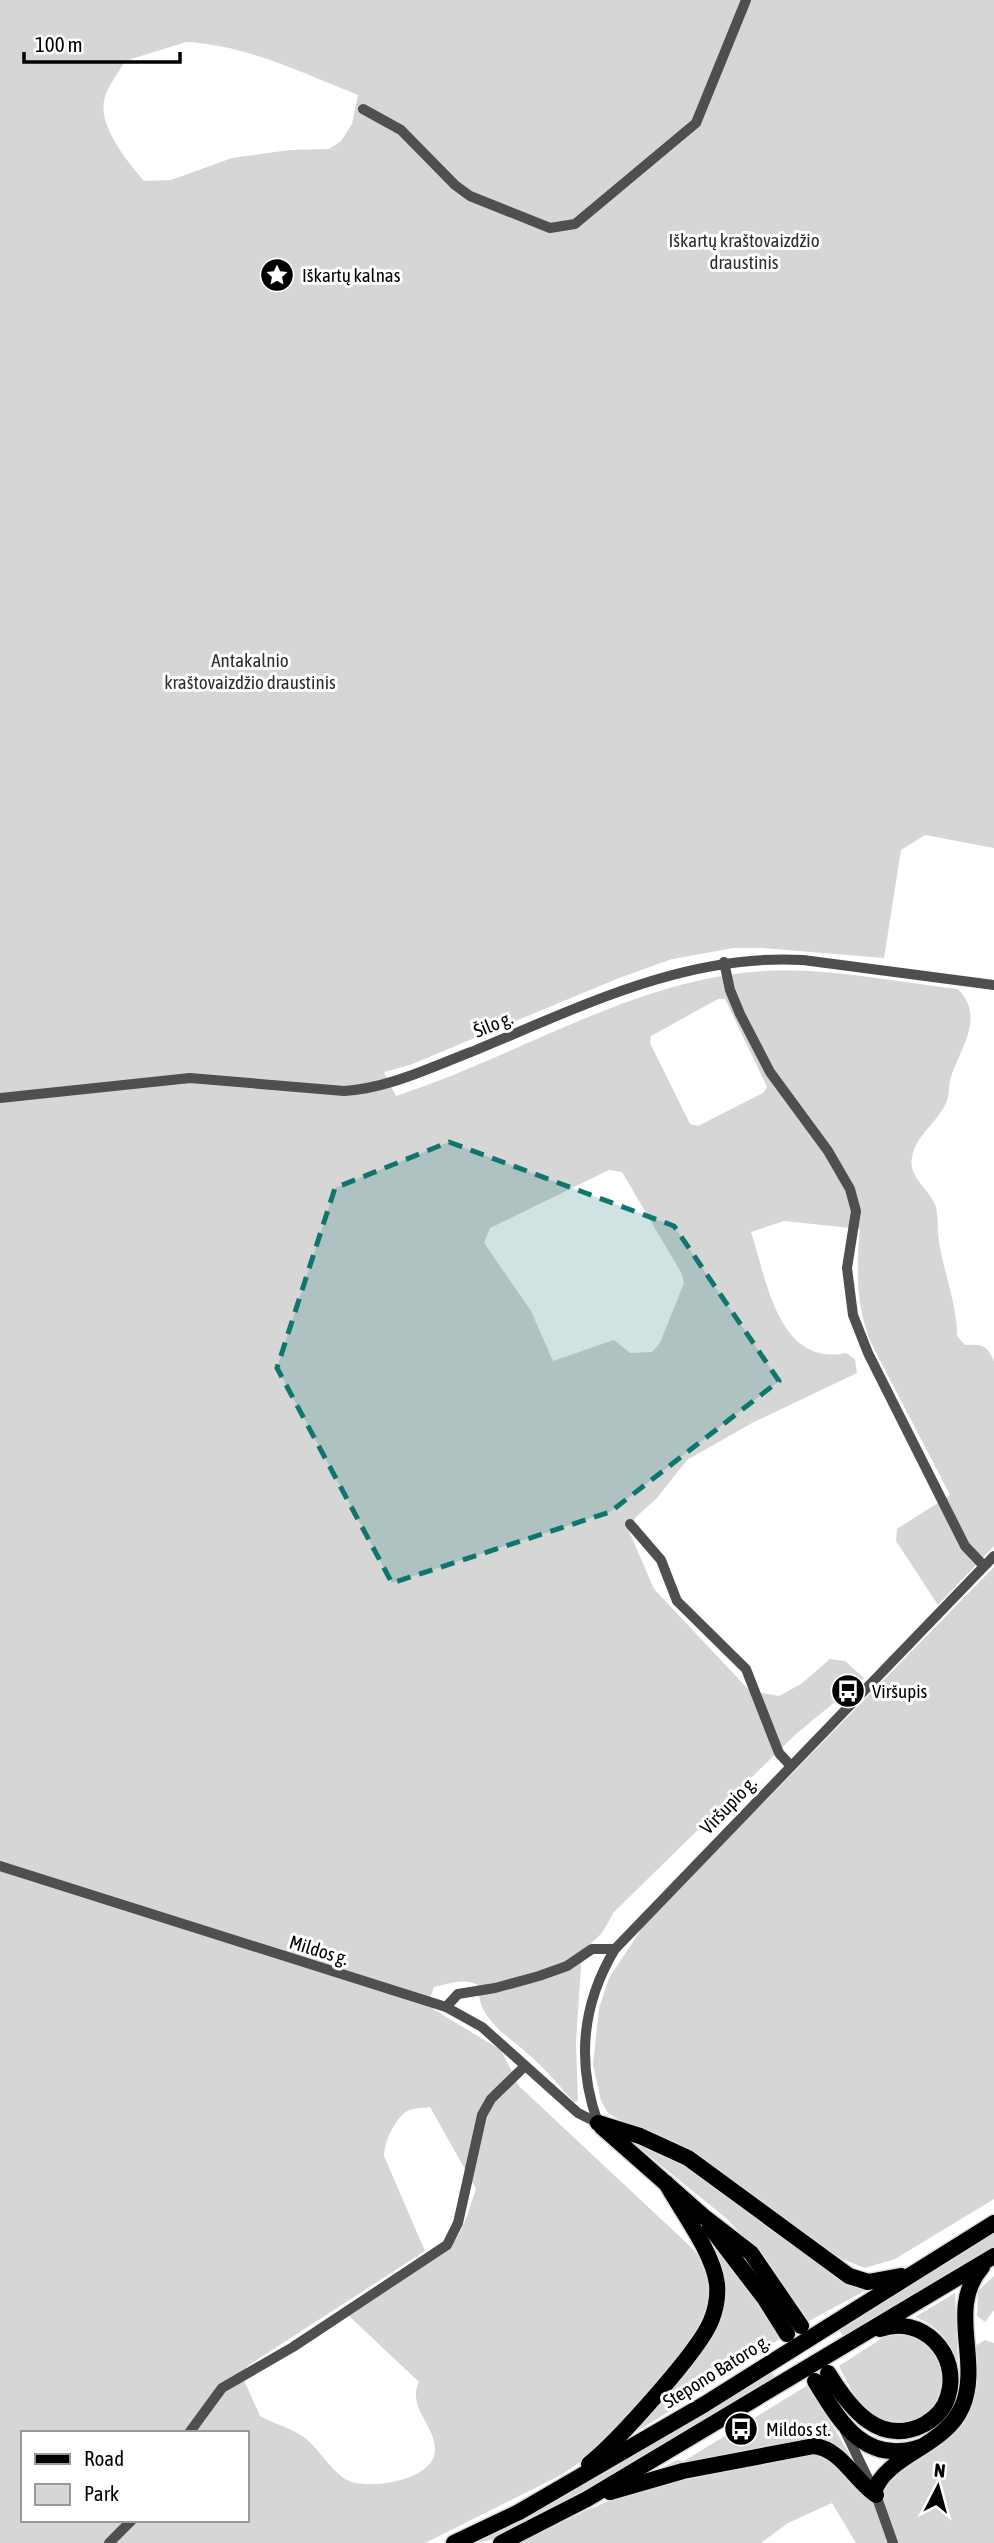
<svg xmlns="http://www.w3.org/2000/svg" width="994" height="2543" font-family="'Asap Condensed',sans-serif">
<rect width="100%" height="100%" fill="#fff"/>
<g fill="#d6d6d6" fill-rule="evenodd">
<path d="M 0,0 L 994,0 L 994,848 L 925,835 L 901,850 L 884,958 L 762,948 L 734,948 L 672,959 L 619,978 L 410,1065 L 384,1072 L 396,1096 C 514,1058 626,984 751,972 C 815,965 894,982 958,989 C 986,1018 960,1047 951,1077 C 948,1085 950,1096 946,1103 C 937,1123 916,1135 912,1157 C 908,1177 928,1188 935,1204 C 939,1215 937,1230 939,1242 C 944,1274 957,1303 957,1336 L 965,1345 C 982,1344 987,1345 994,1361 L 994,1546 L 938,1605 L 896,1541 L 897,1529 L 950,1495 L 870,1341 C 856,1303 856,1269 860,1229 L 784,1221 L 751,1232 C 767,1280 778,1367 846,1353 L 855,1359 L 857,1373 L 752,1423 L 687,1460 L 657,1498 L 635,1518 L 629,1531 L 654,1589 L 750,1691 L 779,1696 L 801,1684 L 830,1659 L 845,1661 L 864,1678 L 796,1734 L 614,1912 L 602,1933 L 582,1952 L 576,2042 L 578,2101 L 574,2102 C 559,2086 545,2068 528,2054 C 507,2035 476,2018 479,1986 C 466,1977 449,1984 434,1987 L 430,1998 L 433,2009 L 501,2050 L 519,2086 L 693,2249 L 710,2274 L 711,2305 L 697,2334 L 627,2418 L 593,2453 L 561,2475 L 425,2543 L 0,2543 ZM 186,42 C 247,45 302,73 358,95 L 352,124 L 341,141 L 329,149 L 289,150 L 232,158 L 171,180 L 144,181 C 127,161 94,122 106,94 C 110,83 119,72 125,61 ZM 718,999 L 725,999 L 767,1087 L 763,1093 L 698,1126 L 690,1124 L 650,1043 L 651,1036 ZM 609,1170 L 622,1172 L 682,1274 L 684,1283 L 660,1343 L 652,1352 L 630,1353 L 614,1340 L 553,1361 L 531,1311 L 484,1243 L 490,1228 ZM 430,2107 L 476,2189 C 468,2212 463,2234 447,2251 L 349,2316 L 419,2382 C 407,2406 434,2425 435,2448 C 438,2480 366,2492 345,2479 C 328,2468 317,2444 299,2434 C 287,2427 272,2423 260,2416 L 243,2378 L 246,2367 L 425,2251 L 384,2156 C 384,2143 395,2118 407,2111 C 413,2108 423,2108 430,2107 ZM 23,2433 L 247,2433 L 247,2520 L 23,2520 Z"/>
<path d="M 994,1567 L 994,2199 L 895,2259 L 865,2268 L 842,2259 L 717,2170 L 634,2129 L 608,2113 L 601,2101 L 593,2065 L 599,2008 L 609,1978 L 644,1925 Z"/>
<path d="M 625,2136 L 671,2155 L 872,2287 L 809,2321 L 775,2272 L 727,2219 Z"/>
<path d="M 698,2228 L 735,2271 L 780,2339 L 692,2391 L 688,2400 L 616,2444 L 717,2315 Z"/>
<path d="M 994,2232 L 994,2250 L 843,2336 L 839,2329 Z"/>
<path d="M 994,2276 L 994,2310 L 985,2322 L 977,2316 L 978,2291 Z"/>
<path d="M 955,2293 L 958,2363 C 950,2340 938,2326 915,2317 Z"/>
<path d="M 901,2332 C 987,2355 923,2458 872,2416 C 857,2404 848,2383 839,2366 L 884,2337 Z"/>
<path d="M 985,2340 L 994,2343 L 994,2543 L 856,2543 L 832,2503 L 788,2523 L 761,2543 L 520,2543 L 585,2511 L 643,2487 L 805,2451 L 837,2460 L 868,2498 C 883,2490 884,2482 895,2473 C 932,2444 971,2439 976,2384 C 978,2371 974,2358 975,2346 Z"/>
<path d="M 771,2371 L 776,2378 C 711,2418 647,2457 581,2494 C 547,2513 508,2543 468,2543 L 607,2472 Z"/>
<path d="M 808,2385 L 864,2478 L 834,2447 L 646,2476 L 677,2460 L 684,2461 Z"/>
</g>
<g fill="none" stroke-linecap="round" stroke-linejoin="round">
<g stroke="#dbdbdb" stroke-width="19">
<g id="primary">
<path d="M 598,2123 L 640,2136 L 688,2158 L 849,2276 L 868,2282 L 901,2276"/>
<path d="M 602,2127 L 703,2216 L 751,2253 L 801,2326"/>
<path d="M 710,2227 L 765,2299 L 787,2334"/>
<path d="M 828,2373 C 849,2407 879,2448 925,2424 C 935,2418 945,2408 948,2396 C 961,2354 922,2314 880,2329"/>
<path d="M 815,2381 C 839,2420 864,2466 920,2447"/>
<path d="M 589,2464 C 616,2443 699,2351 711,2321 C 716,2309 718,2296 717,2284 C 713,2252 682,2212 666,2183"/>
<path d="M 610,2492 L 683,2471 L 814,2446 C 841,2449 854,2480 876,2495"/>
<path d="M 874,2492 C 886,2455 945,2447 962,2407 C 982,2361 946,2308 982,2267"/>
<path d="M 454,2543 L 519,2512 L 705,2404 L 994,2223"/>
<path d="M 501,2543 L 587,2499 L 994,2256"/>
</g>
</g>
<g stroke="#4f4f4f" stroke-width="10">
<path d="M 363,109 L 401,130 L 455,185 L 470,196 L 550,228 L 575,224 L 696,123 L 746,0"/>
<path d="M 724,962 L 730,990 L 740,1014 L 770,1072 L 828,1151 L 850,1189 L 856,1211 L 847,1268 L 853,1315 L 868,1353 L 965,1546 L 984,1566"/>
<path d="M 0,1098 L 190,1078 L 344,1091 C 389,1088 429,1068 471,1052 C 578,1008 685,953 803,960 L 994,985"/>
<path d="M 630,1524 L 661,1560 L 677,1601 L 746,1669 L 779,1753 L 790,1765"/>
<path d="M 0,1866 L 446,2007 L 482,2027 L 578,2113 L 598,2123"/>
<path d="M 446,2007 L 458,1994 L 495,1988 L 539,1976 L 567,1966 L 592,1949 L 615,1949"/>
<path d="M 598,2123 C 576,2062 582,2004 615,1949 L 994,1556"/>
<path d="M 845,2431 L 876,2495 L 893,2543"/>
<path d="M 189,2433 L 222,2388 L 293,2347 L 447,2245 L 458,2223 L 482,2115 L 491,2099 L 525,2066"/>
<path d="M 109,2543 L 132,2520"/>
</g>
<use href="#primary" stroke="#000" stroke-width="16"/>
</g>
<path fill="#0f766e" fill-opacity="0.2" stroke="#0f766e" stroke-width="5" stroke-dasharray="14 9" stroke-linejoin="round" d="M 449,1142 L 674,1226 L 779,1381 L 610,1512 L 392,1583 L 277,1368 L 335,1188 Z"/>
<defs>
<g id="sight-disc" transform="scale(1.75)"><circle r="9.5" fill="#000" stroke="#fff"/><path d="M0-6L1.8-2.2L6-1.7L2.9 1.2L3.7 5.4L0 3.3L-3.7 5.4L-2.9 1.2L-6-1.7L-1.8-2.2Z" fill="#fff"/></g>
<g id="bus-disc" transform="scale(1.75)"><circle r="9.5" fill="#000" stroke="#fff"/><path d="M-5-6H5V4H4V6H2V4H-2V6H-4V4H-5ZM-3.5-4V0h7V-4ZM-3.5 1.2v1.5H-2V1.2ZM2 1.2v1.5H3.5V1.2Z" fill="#fff"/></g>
</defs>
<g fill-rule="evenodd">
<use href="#sight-disc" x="277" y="275"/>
<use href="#bus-disc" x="848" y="1691"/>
<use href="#bus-disc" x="741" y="2429"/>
</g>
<g text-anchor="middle" stroke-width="6" stroke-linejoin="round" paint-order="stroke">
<g font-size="19" fill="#2d2d2d" stroke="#fff">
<text x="744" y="247">Iškartų kraštovaizdžio<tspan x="744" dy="22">draustinis</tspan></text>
<text x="250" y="667">Antakalnio<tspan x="250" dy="22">kraštovaizdžio draustinis</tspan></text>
</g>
<g font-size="19" fill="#000" stroke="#fff" text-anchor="start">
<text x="302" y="282">Iškartų kalnas</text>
<text x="872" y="1698">Viršupis</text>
<text x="766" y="2436">Mildos st.</text>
</g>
<g font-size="19" fill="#000" stroke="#fff">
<text transform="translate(493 1024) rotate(-22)" y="7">Šilo g.</text>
<text transform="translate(728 1805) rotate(-46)" y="7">Viršupio g.</text>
<text transform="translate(319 1950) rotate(17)" y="7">Mildos g.</text>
<text transform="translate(716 2371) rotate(-32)" y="7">Stepono Batoro g.</text>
</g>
</g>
<rect x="21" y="2431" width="228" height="91" fill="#ffffff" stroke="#999999" stroke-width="2"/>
<rect x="35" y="2454" width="35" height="10" fill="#000000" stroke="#999999" stroke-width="2"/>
<text x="84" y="2466" font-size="21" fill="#000000">Road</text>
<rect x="35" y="2484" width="35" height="21" fill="#d6d6d6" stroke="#999999" stroke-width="2"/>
<text x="84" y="2501" font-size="21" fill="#000000">Park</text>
<g transform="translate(938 2487) rotate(6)" stroke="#ffffff" stroke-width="5" paint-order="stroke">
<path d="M0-5L12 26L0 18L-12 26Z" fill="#000000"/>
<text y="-10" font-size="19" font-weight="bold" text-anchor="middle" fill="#000000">N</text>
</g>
<path d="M24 52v10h156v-10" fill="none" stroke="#000000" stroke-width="3.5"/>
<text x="35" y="52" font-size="21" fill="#000000" stroke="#ffffff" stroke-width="5" paint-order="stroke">100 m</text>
</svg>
